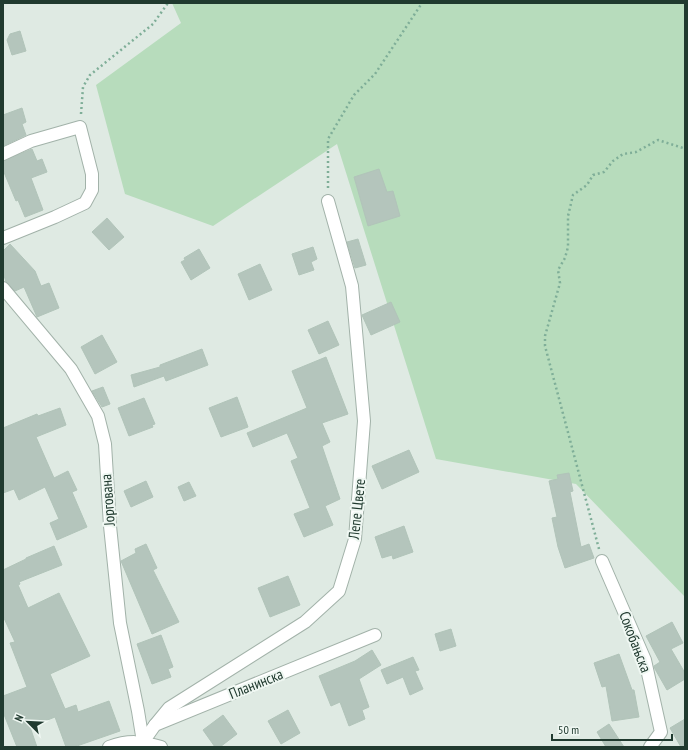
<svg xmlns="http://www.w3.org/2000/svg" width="688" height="750" font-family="'PT Sans Narrow',sans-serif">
<rect width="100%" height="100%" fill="#dfeae3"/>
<path fill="#b7dcbc" d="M 172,3 L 685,3 L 685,597 L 576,484 L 436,459 L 337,144 L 213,226 L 125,194 L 96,85 L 181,23 Z"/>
<g fill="#b4c5bc" stroke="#b1c4b9">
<path d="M 20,31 L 26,51 L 12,55 L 7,40 L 10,34 Z"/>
<path d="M 22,108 L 26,122 L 22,124 L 26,135 L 3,146 L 3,115 Z"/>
<path d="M 32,149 L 37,161 L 42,159 L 47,172 L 31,178 L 43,210 L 25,217 L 18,200 L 16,201 L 3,170 L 3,161 Z"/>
<path d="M 379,169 L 387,192 L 393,191 L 400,216 L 368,226 L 354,177 Z"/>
<path d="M 107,218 L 124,237 L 109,250 L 92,232 Z"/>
<path d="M 358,239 L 366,265 L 355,268 L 347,242 Z"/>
<path d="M 10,244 L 35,271 L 41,286 L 49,283 L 59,308 L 37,317 L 24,287 L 15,291 L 6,282 L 3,272 L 3,251 Z"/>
<path d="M 313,247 L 317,259 L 311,262 L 314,270 L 299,275 L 292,254 Z"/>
<path d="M 199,249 L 210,268 L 191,280 L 181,262 L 185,260 L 184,258 Z"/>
<path d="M 260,264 L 272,290 L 249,300 L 238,274 Z"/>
<path d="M 391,302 L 400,322 L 371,335 L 362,315 Z"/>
<path d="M 328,321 L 339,345 L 319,354 L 308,330 Z"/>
<path d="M 102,335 L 117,362 L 95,374 L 81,347 Z"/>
<path d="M 202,349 L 208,365 L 166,381 L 164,376 L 134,387 L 131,375 L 160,367 L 160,365 Z"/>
<path d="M 326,357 L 348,414 L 322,423 L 330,442 L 322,446 L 340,499 L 325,506 L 333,525 L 304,537 L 294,514 L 310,508 L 291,461 L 298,458 L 287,433 L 253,447 L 247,433 L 307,408 L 292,371 Z"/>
<path d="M 103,387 L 110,404 L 102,407 L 92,391 Z"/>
<path d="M 237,397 L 248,427 L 221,437 L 209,408 Z"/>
<path d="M 144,398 L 155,424 L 152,425 L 153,427 L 129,436 L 118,408 Z"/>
<path d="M 60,408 L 66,425 L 36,437 L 54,478 L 68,471 L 77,490 L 72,492 L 87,527 L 57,540 L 50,523 L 59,519 L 45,487 L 19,500 L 14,489 L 3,493 L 3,428 L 37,414 L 38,416 Z"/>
<path d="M 409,450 L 419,472 L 382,489 L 372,466 Z"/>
<path d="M 569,473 L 573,491 L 570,492 L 581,547 L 589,544 L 594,558 L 565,568 L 558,547 L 552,518 L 557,517 L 549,481 L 558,479 L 557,475 Z"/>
<path d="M 146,481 L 153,497 L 131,507 L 124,491 Z"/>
<path d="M 189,482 L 196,496 L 184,501 L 178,487 Z"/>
<path d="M 404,526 L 413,552 L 393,559 L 392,555 L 382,558 L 375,537 Z"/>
<path d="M 146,544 L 157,568 L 153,570 L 179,622 L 152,634 L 121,561 L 136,553 L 135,549 Z"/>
<path d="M 54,546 L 62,565 L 19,582 L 20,584 L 18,585 L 28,608 L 59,593 L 90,656 L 50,674 L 65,709 L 76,705 L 78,712 L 109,701 L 120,731 L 74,747 L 66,747 L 55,717 L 30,727 L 37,747 L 17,747 L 3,712 L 3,696 L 27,687 L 10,643 L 15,642 L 3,616 L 3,570 L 26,559 L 26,558 Z"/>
<path d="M 288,576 L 300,605 L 270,617 L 258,588 Z"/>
<path d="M 672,622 L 683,643 L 671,649 L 685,673 L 685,679 L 667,690 L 655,669 L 654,666 L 660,662 L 646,636 Z"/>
<path d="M 451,629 L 456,646 L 440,651 L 435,634 Z"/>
<path d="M 161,635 L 173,667 L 168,669 L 171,677 L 152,684 L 137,644 Z"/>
<path d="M 372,650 L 381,665 L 359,679 L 369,707 L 362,710 L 365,719 L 349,726 L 340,702 L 331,706 L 319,676 L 355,661 Z"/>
<path d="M 619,654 L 632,690 L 634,690 L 639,717 L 612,721 L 606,686 L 602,687 L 594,663 Z"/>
<path d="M 413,657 L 419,670 L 415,671 L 423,689 L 410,695 L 403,677 L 387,684 L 381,670 Z"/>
<path d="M 288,710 L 300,733 L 281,744 L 268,721 Z"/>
<path d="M 223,715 L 237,734 L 220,747 L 215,747 L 203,730 Z"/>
<path d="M 685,719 L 685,747 L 681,747 L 670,728 Z"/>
<path d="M 609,724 L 624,747 L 606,747 L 597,732 Z"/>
</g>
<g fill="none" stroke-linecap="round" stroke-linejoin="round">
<g stroke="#a2b2a9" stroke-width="14">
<g id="street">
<path d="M 3,154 L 31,141 L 80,127 L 92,174 L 92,190 L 85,203 L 55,217 L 3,238"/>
<path d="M 3,288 L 71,369 L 98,416 L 105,444 L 110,526 L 120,623 L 138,711 L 143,742"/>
<path d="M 602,561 L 645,660 L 661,732 L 650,747"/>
<path d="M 155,725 L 169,708 L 305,622 L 339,591 L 355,539 L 364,421 L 352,286 L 328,201"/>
<path d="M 143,742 L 155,725 L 375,635"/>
<path d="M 109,747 C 128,740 142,741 161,747"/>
</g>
</g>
<g stroke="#7fae98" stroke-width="2.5" stroke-dasharray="2 3" stroke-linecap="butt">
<path d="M 81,114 L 83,87 L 90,75 L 153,24 L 168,3"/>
<path d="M 328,188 L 328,139 L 354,95 L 375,74 L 422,3"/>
<path d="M 599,549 L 545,346 L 545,336 L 560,283 L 558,270 L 565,258 L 568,247 L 568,216 L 573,195 L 587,185 L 593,175 L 604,172 L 613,161 L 623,154 L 636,152 L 658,140 L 683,148 L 685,147"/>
</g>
<use href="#street" stroke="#fff" stroke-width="12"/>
</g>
<g text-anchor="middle" stroke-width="4" stroke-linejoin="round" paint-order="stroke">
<g font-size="15" fill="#203a2f" stroke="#eff7f2">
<text transform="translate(108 500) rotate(-94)" y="5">Јоргована</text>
<text transform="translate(357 509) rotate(-84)" y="5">Лепе Цвете</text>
<text transform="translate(635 642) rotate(69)" y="5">Сокобањска</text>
<text transform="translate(256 684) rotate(-22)" y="5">Планинска</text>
</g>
</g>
<rect width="688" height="750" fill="none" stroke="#203a2f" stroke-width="8"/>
<g transform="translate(28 722) rotate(294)" stroke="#eff7f2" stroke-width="3" paint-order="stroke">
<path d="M0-3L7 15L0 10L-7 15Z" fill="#203a2f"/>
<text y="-6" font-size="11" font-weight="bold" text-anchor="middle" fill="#203a2f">N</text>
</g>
<path d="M552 734v6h120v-6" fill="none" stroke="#203a2f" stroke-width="2"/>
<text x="558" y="734" font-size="12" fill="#203a2f" stroke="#eff7f2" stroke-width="3" paint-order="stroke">50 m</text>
</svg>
